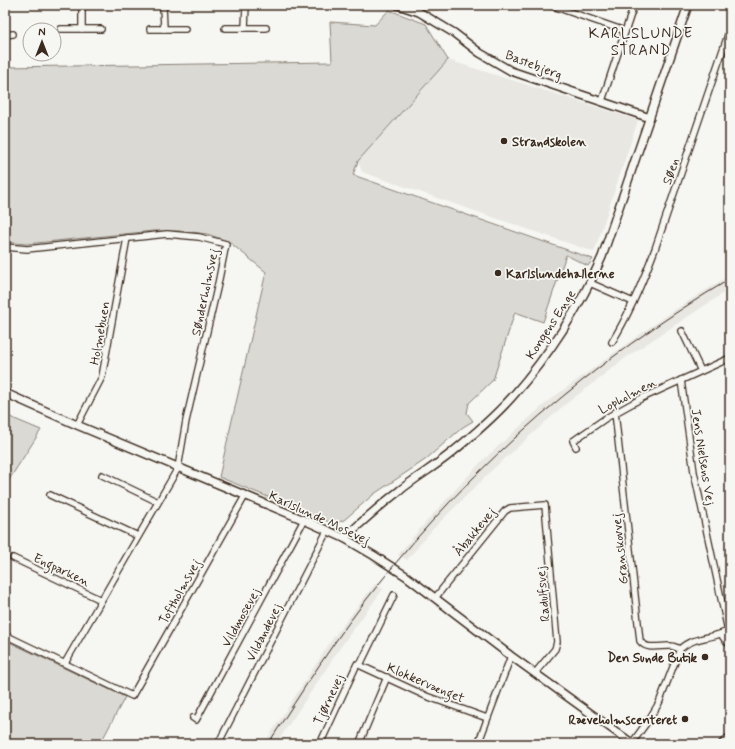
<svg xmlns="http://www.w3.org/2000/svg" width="735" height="749" font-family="Mynerve,sans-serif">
<rect width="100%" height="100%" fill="#f6f6f2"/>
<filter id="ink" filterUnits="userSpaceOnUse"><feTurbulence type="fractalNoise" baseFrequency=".025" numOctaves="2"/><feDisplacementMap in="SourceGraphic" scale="8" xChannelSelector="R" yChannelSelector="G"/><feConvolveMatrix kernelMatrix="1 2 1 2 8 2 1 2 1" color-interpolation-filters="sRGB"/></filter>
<g filter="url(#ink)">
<g fill="#e8e7e2">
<path d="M 448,60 L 638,120 L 594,252 L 362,172 L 358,161 Z"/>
<path d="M 730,275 L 730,289 L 628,356 L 562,407 L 491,471 L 432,530 L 407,560 L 398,555 L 425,523 L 480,463 L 547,402 L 625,345 L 676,309 Z"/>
<path d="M 375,584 L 383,589 L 342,645 L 276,744 L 264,744 L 333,638 Z"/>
</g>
<g fill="#dad9d3" stroke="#8a8278">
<path d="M 389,10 L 426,24 L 448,60 L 358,161 L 353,175 L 593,259 L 588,266 L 566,255 L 543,322 L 515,312 L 493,380 L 469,403 L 467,413 L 473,421 L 463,427 L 425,460 L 374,494 L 344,520 L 334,524 L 219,477 L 266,272 L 228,241 L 207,234 L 182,231 L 153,231 L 26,244 L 5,242 L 5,67 L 332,62 L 330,22 L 375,25 Z"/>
<path d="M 5,415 L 41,430 L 5,486 Z"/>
<path d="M 5,640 L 125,697 L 100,744 L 5,744 Z"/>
</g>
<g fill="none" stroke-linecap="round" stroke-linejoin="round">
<g stroke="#3b2a1e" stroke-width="8">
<g id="minor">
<path d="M 82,5 L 82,29"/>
<path d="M 163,5 L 164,29"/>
<path d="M 550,5 L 625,31"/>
<path d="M 225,28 L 266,28"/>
<path d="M 245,28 L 246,5"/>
<path d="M 61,29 L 101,29"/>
<path d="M 150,29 L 185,29"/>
<path d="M 5,35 L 13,34"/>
<path d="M 602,101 L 634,5"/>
<path d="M 5,247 L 27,249 L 167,234 L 199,237 L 226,244 L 218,284 L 186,421 L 178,468 L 65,663"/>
<path d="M 590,283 L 633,302"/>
<path d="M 682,331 L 701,371"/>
<path d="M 612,342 C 630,313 643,281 655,249 L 730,29"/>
<path d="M 681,380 L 694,472 L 728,631"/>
<path d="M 615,412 L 640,641 C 647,651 661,645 671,646 C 674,646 677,648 680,649"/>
<path d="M 77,425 L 102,377 L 127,238"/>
<path d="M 576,447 L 573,441 L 606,418 L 642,398 L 730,358"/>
<path d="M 102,475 L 158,502"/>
<path d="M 50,495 L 138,536"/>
<path d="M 13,558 L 101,600"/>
<path d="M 435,598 L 505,511 L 510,508 L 545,505 L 557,642 L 555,649 L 535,673"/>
<path d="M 721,634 L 725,640 L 730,644"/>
<path d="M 5,635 L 132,696 L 245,496"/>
<path d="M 360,665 L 394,595"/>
<path d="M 193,718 L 196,720 L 304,520"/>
<path d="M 632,743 L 650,718 L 659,703 L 680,649 C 693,636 714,639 730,630"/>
<path d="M 218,744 L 327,531"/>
<path d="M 320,744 L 357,664 L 426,696 L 487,718"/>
<path d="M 359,744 L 387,677"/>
<path d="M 478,744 L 511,656"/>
</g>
</g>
<g stroke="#3b2a1e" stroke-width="10">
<g id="tertiary">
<path d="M 398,5 L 419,12 L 454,33 L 480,53 L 511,71 L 650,118"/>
<path d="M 5,393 L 77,425 L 304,520 L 344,538 L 373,555 L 406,576 L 511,656 L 633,744"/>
<path d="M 344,538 C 362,522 379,506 399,491 C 415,478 434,467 450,454 C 472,436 494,417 512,397 C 549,355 580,307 602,257 L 688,5"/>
</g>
</g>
<g stroke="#3b2a1e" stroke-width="11">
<path id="secondary" d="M 723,744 L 730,738"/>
</g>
<use href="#minor" stroke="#f6f6f2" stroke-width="5.5"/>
<use href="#tertiary" stroke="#f6f6f2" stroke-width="7"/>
<use href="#secondary" stroke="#f6f6f2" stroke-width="8"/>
<path stroke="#3b2a1e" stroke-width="1" d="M 268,744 C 303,690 337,635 378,585 C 475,462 595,359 730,279"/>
</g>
</g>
<g fill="#3b2a1e" stroke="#f6f6f2" stroke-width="1.5">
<circle cx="504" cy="141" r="4"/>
<circle cx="498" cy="273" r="4"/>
<circle cx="705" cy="657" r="4"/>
<circle cx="685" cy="719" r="4"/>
</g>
<g text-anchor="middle" stroke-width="3.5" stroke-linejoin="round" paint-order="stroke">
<g font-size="13" fill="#3b2a1e" stroke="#f6f6f2">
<text transform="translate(534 64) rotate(21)" y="5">Bastebjerg</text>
<text transform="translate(670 171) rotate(-71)" y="5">Søen</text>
<text transform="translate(204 292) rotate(-78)" y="5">Sønderholmsvej</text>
<text transform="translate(550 324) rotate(-57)" y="5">Kongens Enge</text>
<text transform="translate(99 333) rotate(-80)" y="5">Holmebuen</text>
<text transform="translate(627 395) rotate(-28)" y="5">Lopholmen</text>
<text transform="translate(704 457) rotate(81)" y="5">Jens Nielsens Vej</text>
<text transform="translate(320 517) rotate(25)" y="5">Karlslunde Mosevej</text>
<text transform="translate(474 531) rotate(-51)" y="5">Åbakkevej</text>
<text transform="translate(619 549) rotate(-96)" y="5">Granskovvej</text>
<text transform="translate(62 569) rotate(25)" y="5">Engparken</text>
<text transform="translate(179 591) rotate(-61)" y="5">Toftholmsvej</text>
<text transform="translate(542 594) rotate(-95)" y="5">Radulfsvej</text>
<text transform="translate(240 617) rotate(-61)" y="5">Vildmosevej</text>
<text transform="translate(263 632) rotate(-63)" y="5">Vildandevej</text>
<text transform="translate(426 682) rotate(23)" y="5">Klokkervænget</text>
<text transform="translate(328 699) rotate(-65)" y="5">Tjørnevej</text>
</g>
<g font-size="13" font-weight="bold" fill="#3b2a1e" stroke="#f6f6f2" text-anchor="start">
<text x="512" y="146">Strandskolen</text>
<text x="506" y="278">Karlslundehallerne</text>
<text x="697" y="662" text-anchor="end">Den Sunde Butik</text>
<text x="677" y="724" text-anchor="end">Ræveholmscenteret</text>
</g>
<g font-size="15" letter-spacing="1" fill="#3b2a1e" stroke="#f6f6f2">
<text x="641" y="38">KARLSLUNDE<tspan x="641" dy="17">STRAND</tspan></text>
</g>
</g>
<rect width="735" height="749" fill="none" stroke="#f6f6f2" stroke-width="20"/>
<rect x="10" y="10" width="715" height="729" fill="none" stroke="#3b2a1e" stroke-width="1.5" filter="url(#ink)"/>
<g transform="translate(42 42)"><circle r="19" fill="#f6f6f2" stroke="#aba49d"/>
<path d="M0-3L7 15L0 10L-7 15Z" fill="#3b2a1e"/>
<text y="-6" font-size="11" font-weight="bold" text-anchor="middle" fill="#3b2a1e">N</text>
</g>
</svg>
